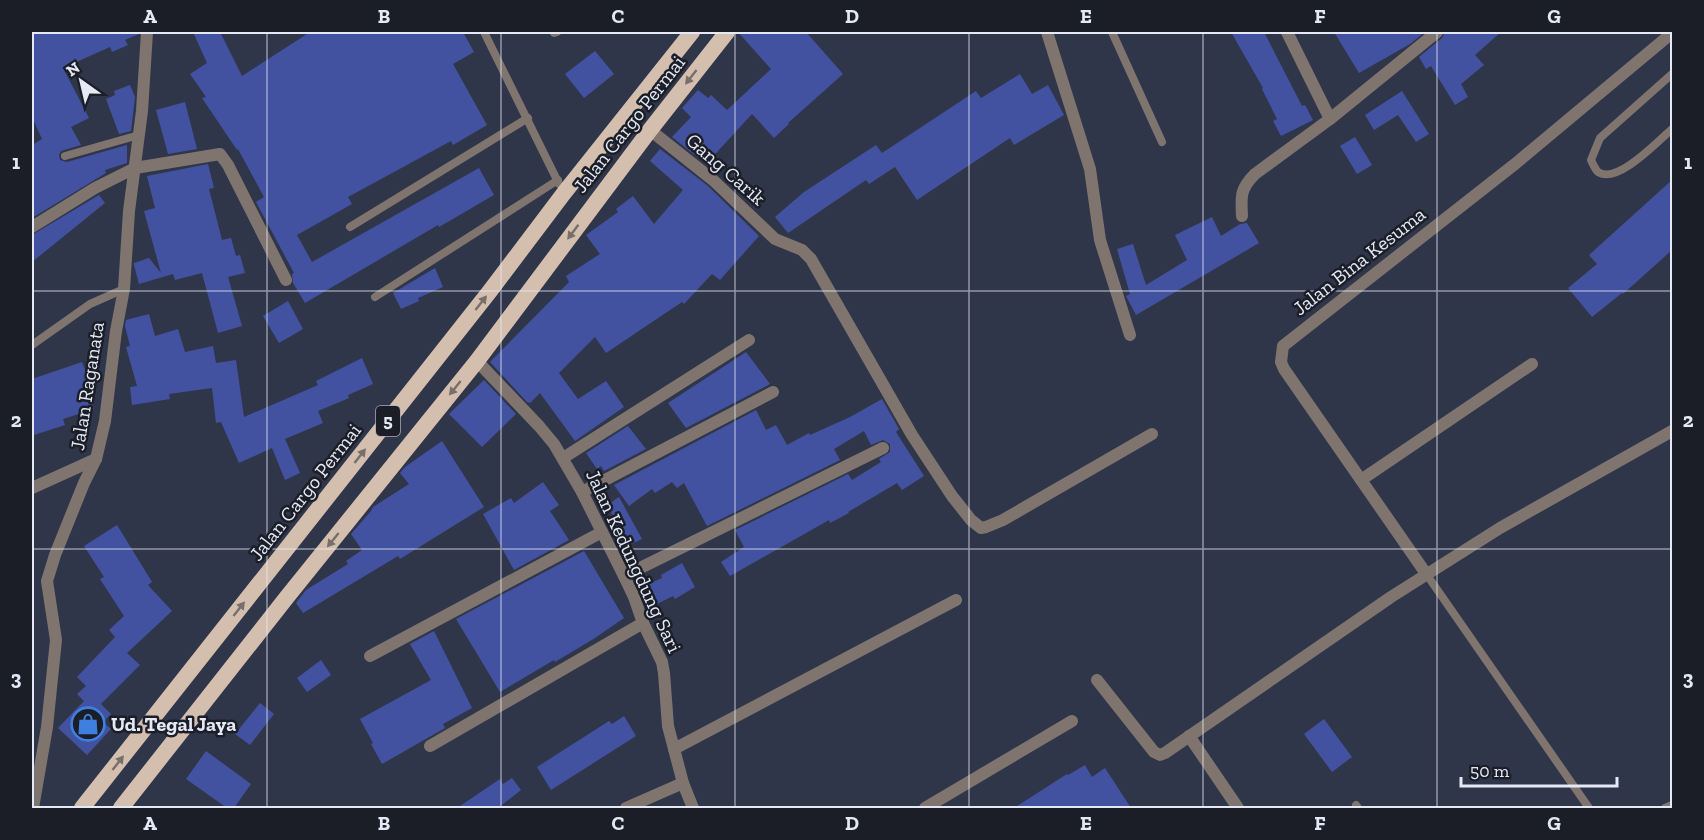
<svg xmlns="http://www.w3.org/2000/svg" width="1704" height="840" font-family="'Zilla Slab',serif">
<rect width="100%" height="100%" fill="#30364a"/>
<g fill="#4252a1">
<path d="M 32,32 L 139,32 L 139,34 L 125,40 L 128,45 L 112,52 L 110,47 L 63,68 L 89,118 L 71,127 L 81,145 L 61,151 L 59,155 L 60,160 L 67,162 L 127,145 L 127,163 L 105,170 L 106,173 L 32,218 L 32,145 L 42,139 L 32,117 Z"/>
<path d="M 193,32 L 220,32 L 242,76 L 310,32 L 463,32 L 474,52 L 453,64 L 487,125 L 453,145 L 451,141 L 348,197 L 352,204 L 297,235 L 312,262 L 479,168 L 494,195 L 439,227 L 438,225 L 305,303 L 293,283 L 292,274 L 294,273 L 256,202 L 264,197 L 238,149 L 237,150 L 202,98 L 206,97 L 190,74 L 207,63 Z"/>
<path d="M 738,32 L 806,32 L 843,74 L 788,123 L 789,124 L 774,138 L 752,114 L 706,164 L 672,137 L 691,117 L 682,108 L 698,90 L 708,98 L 711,95 L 727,110 L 771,69 Z"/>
<path d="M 1231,32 L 1264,32 L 1302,106 L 1305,105 L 1313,120 L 1281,136 L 1273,121 L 1277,119 L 1262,89 L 1263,88 Z"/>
<path d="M 1334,32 L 1425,32 L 1410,44 L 1359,73 Z"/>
<path d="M 1445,32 L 1501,32 L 1475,55 L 1484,65 L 1461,84 L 1468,97 L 1455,105 L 1431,66 L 1426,69 L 1419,57 L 1442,38 Z"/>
<path d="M 595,51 L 614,74 L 584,98 L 565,74 Z"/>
<path d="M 1020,74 L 1032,94 L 1048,85 L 1064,115 L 1014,145 L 1010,138 L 917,200 L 895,167 L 869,184 L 866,180 L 788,233 L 775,217 L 804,192 L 876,145 L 882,153 L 976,91 L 981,98 Z"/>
<path d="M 130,85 L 135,97 L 131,131 L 119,134 L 106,99 L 115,95 L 114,91 Z"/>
<path d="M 1402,91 L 1429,134 L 1416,142 L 1398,115 L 1374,130 L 1365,115 Z"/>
<path d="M 185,102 L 197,149 L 168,154 L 156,110 Z"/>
<path d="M 1355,137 L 1372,165 L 1357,174 L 1340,146 Z"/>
<path d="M 660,149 L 708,186 L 759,236 L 720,280 L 712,274 L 684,304 L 682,302 L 606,353 L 595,337 L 559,373 L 578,399 L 606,381 L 624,407 L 575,441 L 540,393 L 530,403 L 527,402 L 490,362 L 569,282 L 566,276 L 600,254 L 586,235 L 618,212 L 616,209 L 633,196 L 654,224 L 683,190 L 650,161 Z"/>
<path d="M 208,164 L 214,188 L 209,189 L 222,240 L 231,238 L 236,256 L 240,255 L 245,273 L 228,277 L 242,326 L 218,333 L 202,273 L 175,280 L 173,274 L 139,284 L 134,265 L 134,263 L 149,258 L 161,273 L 144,211 L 155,208 L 147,176 Z"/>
<path d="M 1672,180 L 1672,250 L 1623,294 L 1622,293 L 1592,317 L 1568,288 L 1597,264 L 1589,255 Z"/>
<path d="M 99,195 L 105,203 L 32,262 L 32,235 Z"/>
<path d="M 1212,217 L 1221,236 L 1240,224 L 1247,223 L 1259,243 L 1136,315 L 1126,296 L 1130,294 L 1117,249 L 1133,244 L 1146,285 L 1187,260 L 1175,235 Z"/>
<path d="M 435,268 L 443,287 L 418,298 L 419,301 L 401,309 L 393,293 Z"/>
<path d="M 288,301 L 303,329 L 279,343 L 263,316 Z"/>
<path d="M 149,314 L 155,336 L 178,329 L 185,352 L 213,346 L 216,363 L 236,360 L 244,417 L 318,385 L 316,381 L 362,358 L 373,384 L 348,395 L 349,398 L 318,411 L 323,423 L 285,439 L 300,473 L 285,480 L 272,448 L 239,463 L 221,422 L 216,423 L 212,388 L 169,394 L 170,399 L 132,405 L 130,387 L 137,386 L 126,347 L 130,346 L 125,326 L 126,320 Z"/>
<path d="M 746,352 L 770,384 L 686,428 L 668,403 Z"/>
<path d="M 82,362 L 90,382 L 86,384 L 94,409 L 63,419 L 65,425 L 34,435 L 32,426 L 32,379 Z"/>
<path d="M 484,380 L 516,414 L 482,447 L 449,414 Z"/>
<path d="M 882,399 L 899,429 L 896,432 L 924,476 L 902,490 L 897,483 L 848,512 L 849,513 L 830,523 L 829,520 L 730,576 L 721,562 L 744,547 L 735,530 L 848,474 L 852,480 L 881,462 L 879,459 L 890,452 L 890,444 L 883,440 L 871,445 L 864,431 L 834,449 L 840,460 L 707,526 L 684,483 L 677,488 L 672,482 L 655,493 L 652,489 L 629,506 L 614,485 L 756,410 L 766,430 L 776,425 L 787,445 L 809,433 L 810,435 L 850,417 Z"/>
<path d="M 628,426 L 646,449 L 604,471 L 601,466 L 597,469 L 586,453 Z"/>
<path d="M 442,441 L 484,507 L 400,559 L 398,556 L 303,613 L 296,603 L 306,590 L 348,564 L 346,561 L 362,550 L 351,534 L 371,511 L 373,507 L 409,484 L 400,473 L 405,467 Z"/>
<path d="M 543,482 L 559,505 L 550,511 L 569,540 L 514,570 L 483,514 L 511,498 L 514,503 Z"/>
<path d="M 619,497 L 642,539 L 620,549 L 608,525 L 616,520 L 606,506 Z"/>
<path d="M 117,525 L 152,582 L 148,585 L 172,611 L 127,653 L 140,665 L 101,704 L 111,714 L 103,722 L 111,729 L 87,755 L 58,728 L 84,701 L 77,694 L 86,686 L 77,677 L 115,637 L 109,630 L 124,616 L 100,579 L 104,577 L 84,546 Z"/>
<path d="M 584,551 L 624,618 L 595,638 L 555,662 L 554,660 L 500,692 L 456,619 Z"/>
<path d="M 682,563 L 695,587 L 675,599 L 673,596 L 651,607 L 640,588 L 662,578 L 661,575 Z"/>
<path d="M 434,631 L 472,708 L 443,724 L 445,728 L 382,764 L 371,744 L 373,743 L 360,719 L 431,680 L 410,644 Z"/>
<path d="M 321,660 L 331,675 L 307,692 L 297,678 Z"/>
<path d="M 260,703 L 274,714 L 250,745 L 235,734 Z"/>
<path d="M 624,716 L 636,736 L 551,790 L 537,767 L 609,721 L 612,724 Z"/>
<path d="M 1324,719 L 1352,757 L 1332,772 L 1304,734 Z"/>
<path d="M 206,751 L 251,784 L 234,808 L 227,808 L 186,779 Z"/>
<path d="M 1085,765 L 1092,777 L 1105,768 L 1131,808 L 1014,808 L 1067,774 L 1068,775 Z"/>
<path d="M 512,778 L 521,790 L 498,808 L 457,808 L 500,779 L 503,784 Z"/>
</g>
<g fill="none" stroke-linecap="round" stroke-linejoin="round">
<g stroke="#7f756e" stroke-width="8">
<path d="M 1112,32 L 1162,142"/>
<path d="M 554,33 L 557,32"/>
<path d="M 485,34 L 559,184"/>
<path d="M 1672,74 L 1600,138 L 1591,160 C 1593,164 1595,169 1598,172 C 1617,185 1658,141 1672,129"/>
<path d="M 65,156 L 139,135"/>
<path d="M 350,227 L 528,118"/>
<path d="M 375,297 L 558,180"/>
<path d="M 32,345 L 90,304 L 124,289"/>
<path d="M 1427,575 L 1589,808"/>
<path d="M 1356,805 L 1358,808"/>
<path d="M 1665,808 L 1672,805"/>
</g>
<g stroke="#7f756e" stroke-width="12">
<path d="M 1047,32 L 1090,169 L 1100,240 L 1130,335"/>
<path d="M 1287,32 L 1330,119"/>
<path d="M 650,130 L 713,180 L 775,239 L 802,250 L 811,259 L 912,435 L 952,496 L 971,520 L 981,528 L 986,527 L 1003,520 L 1152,434"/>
<path d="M 1242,216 C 1241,196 1240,189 1255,174 L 1330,119 L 1437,32"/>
<path d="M 32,227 L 95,188 L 135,168 L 220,154 L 228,165 L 286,280"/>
<path d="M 477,361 L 539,426 L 554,444 L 582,492 L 624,576 L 634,597 L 643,623 L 662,662 L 664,673 L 668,726 L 683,783 L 693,808"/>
<path d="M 563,458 L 749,340"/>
<path d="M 1361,480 L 1532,364"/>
<path d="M 32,488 L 96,459"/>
<path d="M 582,492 L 773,392"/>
<path d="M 1427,575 L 1284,369 L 1281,362 L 1283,346 L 1515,164 L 1672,33"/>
<path d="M 624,576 L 883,448"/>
<path d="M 370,656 L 602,532"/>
<path d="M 1097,680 L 1154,752 L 1160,755 L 1165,753 L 1391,597 L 1500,528 L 1672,431"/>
<path d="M 1189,736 L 1238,808"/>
<path d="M 430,746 L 643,623"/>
<path d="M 674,749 L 956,600"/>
<path d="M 33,808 L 47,727 L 56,640 L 47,581 L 55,555 L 84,483 L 96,459 L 105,421 L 116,331 L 124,289 L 129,211 L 142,111 L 147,32"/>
<path d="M 626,808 L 683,783"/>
<path d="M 925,808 L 1072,721"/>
</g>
<g stroke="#d4bfae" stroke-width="16">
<path d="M 82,808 L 490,291 L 564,193 L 692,32"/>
<path d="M 121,808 L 287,597 L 477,361 L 650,130 L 727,32"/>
</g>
</g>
<defs><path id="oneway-solid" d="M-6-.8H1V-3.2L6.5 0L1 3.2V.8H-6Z" transform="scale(1.5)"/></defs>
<g fill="#786e6a">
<use href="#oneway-solid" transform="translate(691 77) rotate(128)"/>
<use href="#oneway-solid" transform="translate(573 232) rotate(127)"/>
<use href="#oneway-solid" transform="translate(481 303) rotate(-52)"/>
<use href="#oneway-solid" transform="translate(455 388) rotate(129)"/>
<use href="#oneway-solid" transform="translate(360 456) rotate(-52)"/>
<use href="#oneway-solid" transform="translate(333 540) rotate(129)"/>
<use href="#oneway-solid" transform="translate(239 609) rotate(-52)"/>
<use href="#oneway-solid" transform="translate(118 763) rotate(-52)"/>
</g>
<path fill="none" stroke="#e5e9f6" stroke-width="1.5" stroke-opacity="0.55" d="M 267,32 L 267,808M 501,32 L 501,808M 735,32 L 735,808M 969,32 L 969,808M 1203,32 L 1203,808M 1437,32 L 1437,808M 32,291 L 1672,291M 32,549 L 1672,549"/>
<defs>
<g id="shop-ring" transform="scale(1.725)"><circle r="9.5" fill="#1b1e27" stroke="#3f7fe0" stroke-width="1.5"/><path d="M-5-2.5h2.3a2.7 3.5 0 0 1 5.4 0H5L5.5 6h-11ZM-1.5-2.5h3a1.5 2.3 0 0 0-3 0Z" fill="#3f7fe0"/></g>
</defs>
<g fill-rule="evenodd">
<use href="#shop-ring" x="88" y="724"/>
</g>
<g text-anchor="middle" stroke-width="5" stroke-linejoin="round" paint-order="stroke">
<rect fill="#1b1e27" stroke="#a8acb8" stroke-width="1.5" x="376" y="406" width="24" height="30" rx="4.5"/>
<g font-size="18" font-weight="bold" fill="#e5e9f6">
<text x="388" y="427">5</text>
</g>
<g font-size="20" fill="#e5e9f6" stroke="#1b1e27">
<text transform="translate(629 124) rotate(-52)" y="7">Jalan Cargo Permai</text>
<text transform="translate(726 169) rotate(41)" y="7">Gang Carik</text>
<text transform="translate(1359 261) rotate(-38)" y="7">Jalan Bina Kesuma</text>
<text transform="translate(87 386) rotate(-81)" y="7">Jalan Raganata</text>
<text transform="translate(305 492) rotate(-52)" y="7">Jalan Cargo Permai</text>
<text transform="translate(634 561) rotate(65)" y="7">Jalan Kedungdung Sari</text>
</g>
<g font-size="20" font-weight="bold" fill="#e5e9f6" stroke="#1b1e27" text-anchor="start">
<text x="111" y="731">Ud. Tegal Jaya</text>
</g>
</g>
<rect width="1704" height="840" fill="none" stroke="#1b1e27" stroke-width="66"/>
<g transform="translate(81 81) rotate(326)" stroke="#1b1e27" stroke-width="4.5" paint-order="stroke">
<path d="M0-4.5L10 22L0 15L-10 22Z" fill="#e5e9f6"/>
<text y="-9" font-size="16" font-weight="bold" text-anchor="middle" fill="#e5e9f6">N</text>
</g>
<path d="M1461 777v9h156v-9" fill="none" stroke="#e5e9f6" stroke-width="3"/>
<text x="1470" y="777" font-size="18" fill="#e5e9f6" stroke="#1b1e27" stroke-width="4.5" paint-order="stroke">50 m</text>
<rect x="33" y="33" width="1638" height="774" fill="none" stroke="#e5e9f6" stroke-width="2"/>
<g font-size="20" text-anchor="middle" font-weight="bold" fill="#e5e9f6">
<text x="150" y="23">A</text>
<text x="384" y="23">B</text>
<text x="618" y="23">C</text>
<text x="852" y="23">D</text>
<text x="1086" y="23">E</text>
<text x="1320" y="23">F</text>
<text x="1554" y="23">G</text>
<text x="16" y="169">1</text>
<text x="1688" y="169">1</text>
<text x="16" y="427">2</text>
<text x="1688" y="427">2</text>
<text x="16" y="685">3</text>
<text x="1688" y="685">3</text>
<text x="150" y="830">A</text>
<text x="384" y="830">B</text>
<text x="618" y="830">C</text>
<text x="852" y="830">D</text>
<text x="1086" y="830">E</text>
<text x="1320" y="830">F</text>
<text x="1554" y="830">G</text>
</g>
</svg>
